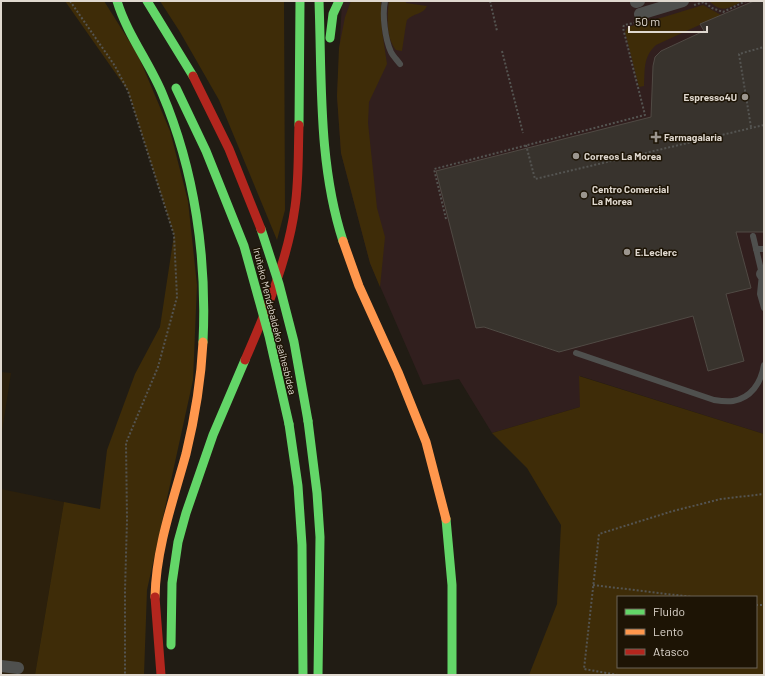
<svg xmlns="http://www.w3.org/2000/svg" width="765" height="676" font-family="Barlow,sans-serif">
<rect width="100%" height="100%" fill="#211c14"/>
<path fill="#311f1e" d="M 342,1 L 764,1 L 764,434 L 580,376 L 580,407 L 492,433 L 459,379 L 423,385 L 370,263 L 341,153 L 337,96 Z"/>
<g fill="#2c200c">
<path d="M 1,372 L 11,373 L 1,438 Z"/>
<path d="M 1,489 L 64,502 L 35,675 L 1,675 Z"/>
</g>
<g fill="#3e2c08" fill-rule="evenodd">
<path d="M 65,1 L 104,1 L 138,55 L 170,131 L 188,201 L 197,285 L 193,380 L 147,590 L 144,675 L 35,675 L 64,502 L 100,509 L 107,450 L 135,374 L 160,327 L 174,235 L 128,91 Z"/>
<path d="M 160,1 L 284,1 L 285,210 L 277,240 L 219,100 L 180,32 Z"/>
<path d="M 351,1 L 381,1 L 382,31 L 387,64 L 369,102 L 368,123 L 377,208 L 385,237 L 380,287 L 370,263 L 341,153 L 337,96 L 339,48 L 345,17 Z"/>
<path d="M 389,1 L 406,1 L 406,3 L 427,6 C 423,15 413,13 407,20 C 406,22 403,46 402,51 L 396,50 C 386,38 387,16 389,1 Z"/>
<path d="M 709,1 L 743,1 C 728,8 723,14 709,1 Z"/>
<path d="M 703,5 L 721,15 L 656,45 C 643,57 645,69 644,86 L 639,87 L 625,32 L 628,27 L 664,17 Z"/>
<path d="M 579,376 L 764,434 L 764,675 L 529,675 L 557,604 L 561,525 L 527,468 L 492,433 L 580,407 ZM 618,597 L 756,597 L 756,667 L 618,667 Z"/>
</g>
<path fill="#38332d" stroke="#504a44" d="M 754,1 L 764,1 L 764,232 L 736,232 L 751,288 L 726,294 L 744,361 L 708,371 L 693,316 L 559,352 L 484,327 L 476,328 L 436,171 L 651,117 L 653,66 L 655,57 L 661,51 L 704,31 L 700,24 Z"/>
<g fill="none" stroke-linecap="round" stroke-linejoin="round">
<g stroke="#545451" stroke-width="2" stroke-dasharray="2 2" stroke-linecap="butt">
<path d="M 70,1 L 115,66 L 128,91 L 174,235 L 177,297 L 158,367 L 126,443 L 127,520 L 125,590 L 125,675"/>
<path d="M 490,1 L 497,31"/>
<path d="M 694,5 L 704,2 L 712,8 L 723,12 L 746,1"/>
<path d="M 502,51 L 523,133"/>
<path d="M 751,127 L 739,54 L 764,47"/>
<path d="M 526,145 L 535,179 L 764,125"/>
<path d="M 446,219 L 434,169 L 645,115 L 623,28 L 624,25 L 634,23"/>
<path d="M 593,585 L 692,597"/>
<path d="M 756,605 L 764,605"/>
<path d="M 618,675 L 584,669 L 599,534 L 673,511 L 721,499 L 764,494"/>
</g>
<g stroke="#4f504e" stroke-width="6">
<path d="M 385,1 C 382,14 385,39 391,52 C 393,56 397,60 400,64"/>
<path d="M 753,236 L 762,274 L 760,294 L 764,308"/>
<path d="M 756,249 L 764,249"/>
<path d="M 576,353 L 714,400 C 720,401 727,402 733,401 C 751,398 761,383 764,365"/>
</g>
<g stroke="#4f504e" stroke-width="12">
<path d="M 636,2 L 639,1"/>
<path d="M 640,14 L 683,1"/>
<path d="M 762,274 L 764,274"/>
<path d="M 1,666 L 18,668"/>
</g>
<g stroke="#63d668" stroke-width="9">
<path d="M 117,1 C 127,34 149,62 162,93 C 195,171 207,258 203,342"/>
<path d="M 147,1 L 193,76"/>
<path d="M 319,1 C 322,81 318,164 343,241"/>
<path d="M 330,38 L 333,14 L 339,1"/>
<path d="M 299,125 L 300,1"/>
<path d="M 308,421 L 317,493 L 320,537 L 318,675"/>
<path d="M 289,424 L 298,486 L 302,545 L 303,675"/>
<path d="M 446,519 L 452,585 L 452,675"/>
<path d="M 171,645 L 172,583 L 178,542 L 186,513 L 213,435 L 245,360"/>
</g>
<g stroke="#ff974d" stroke-width="9">
<path d="M 343,241 L 359,286 L 398,372 L 426,442 L 446,519"/>
<path d="M 155,597 C 156,548 173,501 186,454 C 195,417 201,380 203,342"/>
</g>
<g stroke="#b3261e" stroke-width="9">
<path d="M 245,360 C 266,312 288,259 295,207 C 299,180 298,152 299,125"/>
<path d="M 155,597 L 161,675"/>
</g>
<g stroke="#63d668" stroke-width="9">
<path d="M 176,88 L 206,151 L 244,246 L 269,336 L 289,424"/>
<path d="M 261,229 L 279,284 L 294,342 L 308,421"/>
</g>
<path stroke="#b3261e" stroke-width="9" d="M 193,76 L 229,149 L 261,229"/>
</g>
<g fill="#9c968e" stroke="#1d1405" stroke-width="1.5">
<circle cx="745" cy="97" r="4"/>
<path d="M654 131h4v4h4v4h-4v4h-4v-4h-4v-4h4z"/>
<circle cx="576" cy="156" r="4"/>
<circle cx="584" cy="195" r="4"/>
<circle cx="627" cy="252" r="4"/>
</g>
<g text-anchor="middle" stroke-width="3" stroke-linejoin="round" paint-order="stroke">
<g font-size="10" font-weight="bold" fill="#dfd8cf" stroke="#1d1405" text-anchor="start">
<text x="737" y="101" text-anchor="end">Espresso4U</text>
<text x="664" y="141">Farmagalaria</text>
<text x="584" y="160">Correos La Morea</text>
<text x="592" y="193">Centro Comercial<tspan x="592" dy="12">La Morea</tspan></text>
<text x="635" y="256">E.Leclerc</text>
</g>
<g font-size="10" fill="#dfd8cf" stroke="#1d1405">
<text transform="translate(275 321) rotate(76)" y="4">Iruñeko Mendebaldeko saihesbidea</text>
</g>
</g>
<rect width="765" height="676" fill="none" stroke="#dfd8cf" stroke-width="4"/>
<rect x="617" y="596" width="140" height="72" fill="#1d1405" stroke="#6b6256"/>
<rect x="625" y="609" width="20" height="6" fill="#63d668" stroke="#6b6256"/>
<text x="653" y="616" font-size="12" fill="#dfd8cf">Fluido</text>
<rect x="625" y="629" width="20" height="6" fill="#ff974d" stroke="#6b6256"/>
<text x="653" y="636" font-size="12" fill="#dfd8cf">Lento</text>
<rect x="625" y="649" width="20" height="6" fill="#b3261e" stroke="#6b6256"/>
<text x="653" y="656" font-size="12" fill="#dfd8cf">Atasco</text>
<path d="M629 26v6h78v-6" fill="none" stroke="#dfd8cf" stroke-width="2"/>
<text x="635" y="26" font-size="12" fill="#dfd8cf" stroke="#1d1405" stroke-width="3" paint-order="stroke">50 m</text>
</svg>
